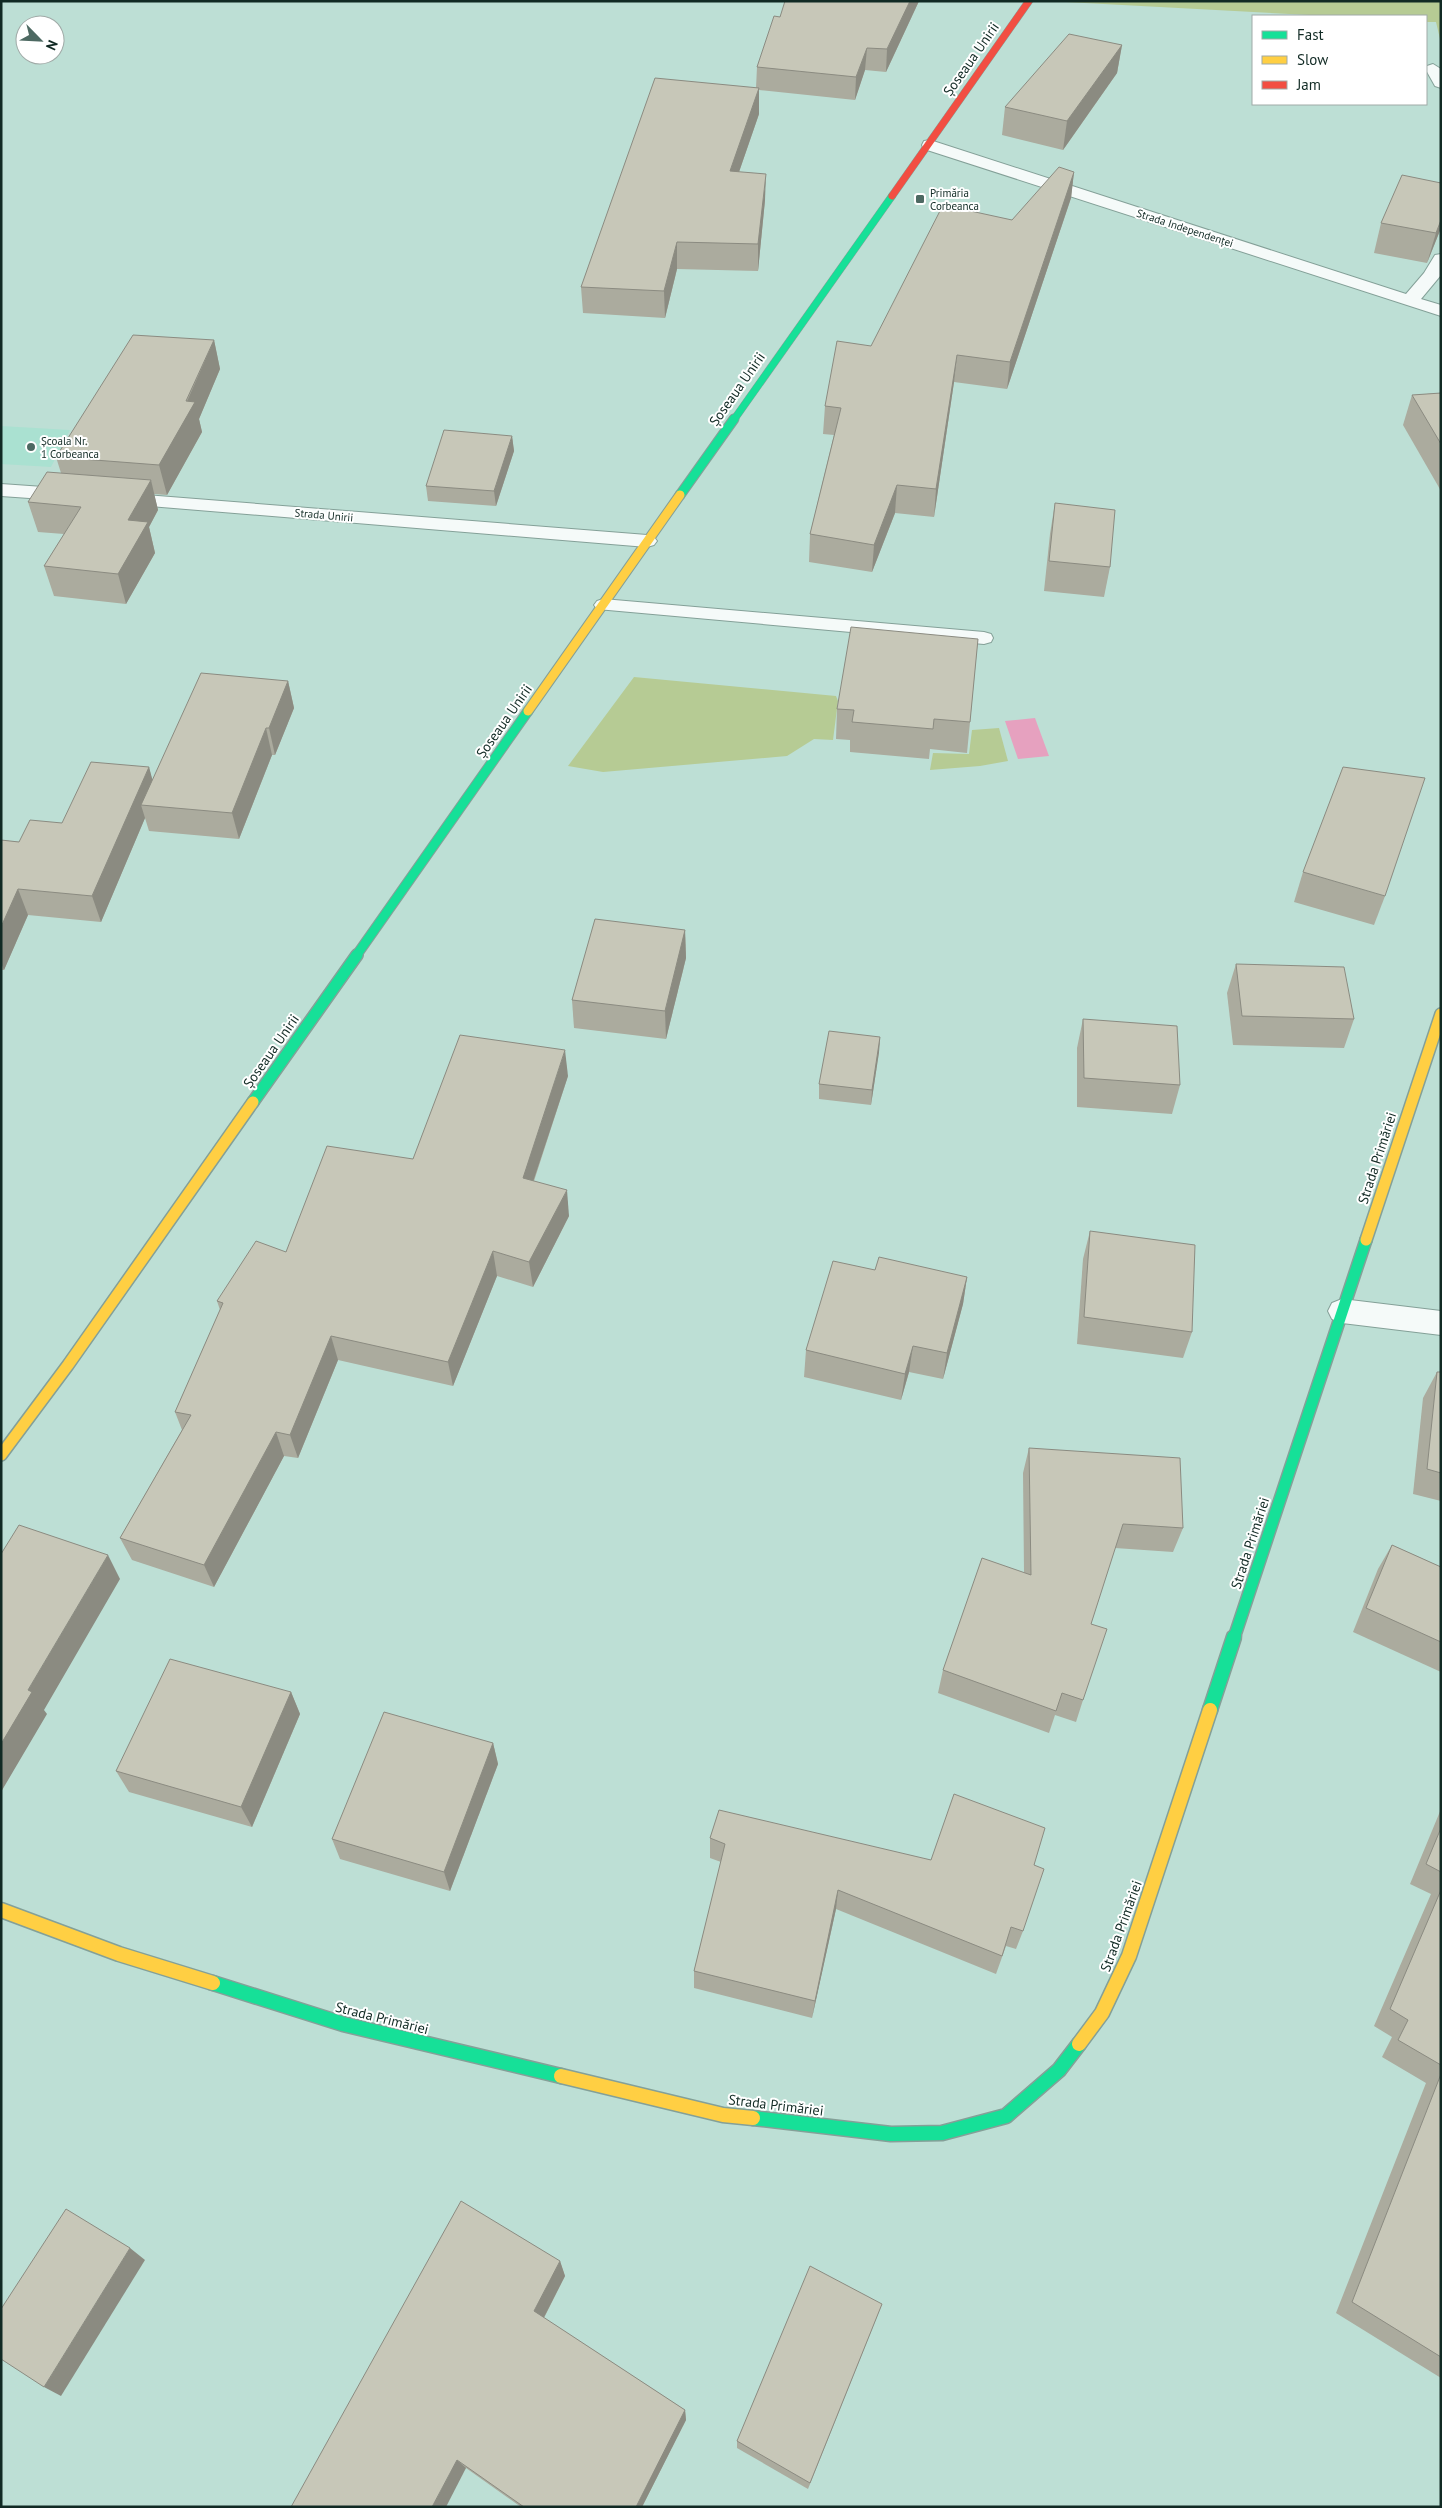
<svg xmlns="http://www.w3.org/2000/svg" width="1442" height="2508" font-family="'PT Sans',sans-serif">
<rect width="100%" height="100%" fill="#bddfd5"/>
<path fill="#aae1d1" d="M 1,426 L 70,430 L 51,467 L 1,464 Z"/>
<g fill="#b6cb94">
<path d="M 1441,1 L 1441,43 L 1436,22 L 1426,22 L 1426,16 L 1328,16 L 1066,2 Z"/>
<path d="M 634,677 L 836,696 L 838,701 L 833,740 L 814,739 L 787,756 L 603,772 L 568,766 Z"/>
<path d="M 999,728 L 1008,761 L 980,766 L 930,770 L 933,753 L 969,754 L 972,730 Z"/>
</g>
<path fill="#e6a1bf" d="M 1035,718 L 1049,756 L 1018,759 L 1005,721 Z"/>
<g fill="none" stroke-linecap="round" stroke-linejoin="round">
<g stroke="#84a098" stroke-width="2">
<path id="lane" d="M 603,599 L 984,632 L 991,634 L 993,638 L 991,642 L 984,644 L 597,609 L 594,605 L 597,601 Z"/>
</g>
<g stroke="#84a098" stroke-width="2">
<g id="street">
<path d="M 1433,64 L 1441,69 L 1441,88 L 1435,86 L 1426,70 L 1427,66 Z"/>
<path d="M 930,140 L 1406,294 L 1424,273 L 1435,255 L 1441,254 L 1441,275 L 1421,299 L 1441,305 L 1441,316 L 924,149 L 922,145 L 924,141 Z"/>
<path d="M 1,484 L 72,489 L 79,491 L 82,495 L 79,499 L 72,501 L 1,496 Z"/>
<path d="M 120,493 L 647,535 L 654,537 L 657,541 L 654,545 L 647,547 L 113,503 L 110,499 L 113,495 Z"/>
<path d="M 1342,1299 L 1441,1311 L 1441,1335 L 1342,1323 L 1332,1319 L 1328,1311 L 1332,1303 Z"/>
</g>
</g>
<g stroke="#84a098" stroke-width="8">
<path id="fast-far3" d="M 733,421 L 892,196"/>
</g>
<g stroke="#84a098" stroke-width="11">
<g id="fast-far2">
<path d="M 680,495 L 734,419"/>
<path d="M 356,956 L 528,711"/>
</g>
</g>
<g stroke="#84a098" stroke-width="14">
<g id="fast-far1">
<path d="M 253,1102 L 357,955"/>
<path d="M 1234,1638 L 1366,1240"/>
</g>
</g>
<g stroke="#84a098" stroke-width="17">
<g id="fast">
<path d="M 1210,1710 L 1234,1637"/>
<path d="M 213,1983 L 343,2024 L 561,2076"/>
<path d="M 753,2118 L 891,2134 L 942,2133 L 1006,2116 L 1059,2070 L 1079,2044"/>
</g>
</g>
<g stroke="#84a098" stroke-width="11">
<path id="slow-far2" d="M 528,711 L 680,495"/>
</g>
<g stroke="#84a098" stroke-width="14">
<g id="slow-far1">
<path d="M 1366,1240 L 1441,1014"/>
<path d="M 1,1455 L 68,1365 L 253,1102"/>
</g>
</g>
<g stroke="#84a098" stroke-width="17">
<g id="slow">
<path d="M 1,1910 L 119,1954 L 213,1983"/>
<path d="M 1079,2044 L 1102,2013 L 1129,1956 L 1210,1710"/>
<path d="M 561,2076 L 723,2115 L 753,2118"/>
</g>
</g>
<g stroke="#84a098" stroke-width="8">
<path id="jam" d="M 892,196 L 1029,1"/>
</g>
<use href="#lane" fill="#f5faf9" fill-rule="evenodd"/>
<use href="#street" fill="#f5faf9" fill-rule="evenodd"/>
<use href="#fast-far3" stroke="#16e098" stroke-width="7"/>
<use href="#fast-far2" stroke="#16e098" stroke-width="9"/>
<use href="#fast-far1" stroke="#16e098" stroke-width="11"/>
<use href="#fast" stroke="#16e098" stroke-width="14"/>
<use href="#slow-far2" stroke="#ffcf43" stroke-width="9"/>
<use href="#slow-far1" stroke="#ffcf43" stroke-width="11"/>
<use href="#slow" stroke="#ffcf43" stroke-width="14"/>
<use href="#jam" stroke="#f24e42" stroke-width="7"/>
</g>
<g fill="#abab9e">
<path d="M 919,1 L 886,72 L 865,70 L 855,100 L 759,90 L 759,114 L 739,172 L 765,200 L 758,271 L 677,269 L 665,318 L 583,313 L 581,287 L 756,88 L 757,67 L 780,17 Z"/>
<path d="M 1122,45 L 1117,73 L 1063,150 L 1002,135 L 1005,107 Z"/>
<path d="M 1074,172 L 1071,198 L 1007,389 L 954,382 L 934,517 L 895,513 L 872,572 L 809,562 L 810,534 L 834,435 L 823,434 L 825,406 L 871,346 L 1012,220 Z"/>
<path d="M 1441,183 L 1441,228 L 1427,263 L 1374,253 L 1381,223 Z"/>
<path d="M 214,340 L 220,369 L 199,419 L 202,432 L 167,495 L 154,494 L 158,510 L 149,527 L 155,553 L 126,604 L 54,596 L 44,566 L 64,534 L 38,532 L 28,502 L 61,473 L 56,457 Z"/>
<path d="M 1441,393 L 1441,491 L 1403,425 L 1412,395 Z"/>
<path d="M 512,436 L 514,451 L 496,506 L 428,501 L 426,486 Z"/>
<path d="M 1055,503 L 1110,567 L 1104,597 L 1044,591 L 1050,534 Z"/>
<path d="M 978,639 L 970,722 L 967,753 L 930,749 L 929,759 L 850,752 L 850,740 L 836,739 L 837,709 Z"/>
<path d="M 288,681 L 294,708 L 275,755 L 272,755 L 239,839 L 149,831 L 145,818 L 101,922 L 28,915 L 4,970 L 1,970 L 1,840 L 19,842 L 62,823 L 149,767 L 152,780 Z"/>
<path d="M 1303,872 L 1385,896 L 1374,925 L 1294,902 Z"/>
<path d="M 685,930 L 686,958 L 666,1039 L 574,1028 L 572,1000 Z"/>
<path d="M 1236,964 L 1354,1019 L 1344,1048 L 1233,1045 L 1227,993 Z"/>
<path d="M 1083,1019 L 1180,1085 L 1172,1114 L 1077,1107 L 1077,1048 Z"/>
<path d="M 880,1037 L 879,1052 L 871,1105 L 819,1099 L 819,1084 Z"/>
<path d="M 568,1076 L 534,1181 L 569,1216 L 533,1287 L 497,1276 L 453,1386 L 338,1360 L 298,1458 L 284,1456 L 214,1587 L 132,1560 L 120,1538 L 182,1430 L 175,1412 L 220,1310 L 217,1301 L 286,1252 L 413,1159 Z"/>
<path d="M 1090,1231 L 1192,1332 L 1183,1358 L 1077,1344 L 1083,1259 Z"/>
<path d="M 875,1270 L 967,1277 L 963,1304 L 943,1379 L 909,1372 L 901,1400 L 804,1377 L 806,1350 Z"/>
<path d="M 1437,1372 L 1441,1372 L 1441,1501 L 1413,1494 L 1423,1398 Z"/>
<path d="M 1029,1448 L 1183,1528 L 1173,1552 L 1115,1548 L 1091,1624 L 1083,1700 L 1076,1722 L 1055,1715 L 1049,1733 L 938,1693 L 943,1670 L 1024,1572 L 1023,1473 Z"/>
<path d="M 1392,1545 L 1441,1567 L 1441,1672 L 1353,1632 L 1378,1569 Z"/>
<path d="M 291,1692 L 300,1714 L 252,1827 L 129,1792 L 116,1771 Z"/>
<path d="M 493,1743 L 498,1764 L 450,1891 L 340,1859 L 332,1839 Z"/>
<path d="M 1441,1809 L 1441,2378 L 1336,2313 L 1426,2083 L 1382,2057 L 1392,2037 L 1374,2026 L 1431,1894 L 1410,1884 Z"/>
<path d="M 710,1838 L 931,1860 L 1034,1865 L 1023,1931 L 1016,1949 L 1006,1946 L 996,1974 L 836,1909 L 812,2018 L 694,1988 L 694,1971 L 721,1862 L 710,1858 Z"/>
<path d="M 560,2261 L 565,2276 L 544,2318 L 685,2410 L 686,2420 L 642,2507 L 521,2507 L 466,2468 L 291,2507 Z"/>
<path d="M 882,2304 L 808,2489 L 737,2448 L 737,2441 Z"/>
</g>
<g fill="#8b8b81">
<path d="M 910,1 L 919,1 L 886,72 L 887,49 Z"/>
<path d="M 1122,45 L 1117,73 L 1063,150 L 1067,121 Z"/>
<path d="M 867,48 L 865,70 L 855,100 L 856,77 Z"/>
<path d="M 759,88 L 759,114 L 730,198 L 730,171 Z"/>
<path d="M 1074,172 L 1071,198 L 1007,389 L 1010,362 Z"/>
<path d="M 766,174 L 765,200 L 758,271 L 758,244 Z"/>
<path d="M 1441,220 L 1441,228 L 1427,263 L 1436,233 Z"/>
<path d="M 677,242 L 677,269 L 665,318 L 664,291 Z"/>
<path d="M 214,340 L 220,369 L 199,419 L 202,432 L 167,495 L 159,465 Z"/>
<path d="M 957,355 L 954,382 L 934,517 L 936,489 Z"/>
<path d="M 512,436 L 514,451 L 496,506 L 494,491 Z"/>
<path d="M 151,480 L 158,510 L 149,527 L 155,553 L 126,604 L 118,574 L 128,520 Z"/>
<path d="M 897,485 L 895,513 L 872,572 L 874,545 Z"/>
<path d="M 288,681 L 294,708 L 275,755 L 269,728 Z"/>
<path d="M 266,728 L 272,755 L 239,839 L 232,813 Z"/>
<path d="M 149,767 L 156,793 L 141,805 L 145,818 L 101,922 L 92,896 Z"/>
<path d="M 18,889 L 28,915 L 4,970 L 1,963 L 1,927 Z"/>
<path d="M 685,930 L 686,958 L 666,1039 L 665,1011 Z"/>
<path d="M 880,1037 L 879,1052 L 871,1105 L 872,1090 Z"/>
<path d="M 565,1050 L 568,1076 L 526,1203 L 523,1178 Z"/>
<path d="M 567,1190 L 569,1216 L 533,1287 L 529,1262 Z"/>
<path d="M 493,1251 L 497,1276 L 453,1386 L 448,1362 Z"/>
<path d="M 967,1277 L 963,1304 L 943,1379 L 947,1353 Z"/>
<path d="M 331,1336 L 338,1360 L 298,1458 L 290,1435 Z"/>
<path d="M 913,1346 L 909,1372 L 901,1400 L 905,1374 Z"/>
<path d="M 276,1432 L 284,1456 L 214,1587 L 204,1565 Z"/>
<path d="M 108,1555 L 120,1579 L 44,1710 L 47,1714 L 1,1792 L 1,1744 L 28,1690 Z"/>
<path d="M 291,1692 L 300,1714 L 252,1827 L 241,1807 Z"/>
<path d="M 493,1743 L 498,1764 L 450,1891 L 444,1872 Z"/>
<path d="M 838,1890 L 836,1909 L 812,2018 L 815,2001 Z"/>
<path d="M 130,2248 L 145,2260 L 61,2396 L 44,2387 Z"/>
<path d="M 560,2261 L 565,2276 L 540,2325 L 534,2311 Z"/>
<path d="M 685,2410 L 686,2420 L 642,2507 L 636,2507 Z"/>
<path d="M 457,2460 L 466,2468 L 446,2507 L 432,2507 Z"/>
</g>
<g fill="#c7c7b8" stroke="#8b8b81">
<path d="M 785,1 L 910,1 L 887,49 L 867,48 L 856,77 L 757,67 L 774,16 L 780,17 Z"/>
<path d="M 1069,34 L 1122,45 L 1067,121 L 1005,107 Z"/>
<path d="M 655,78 L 759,88 L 730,171 L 766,174 L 758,244 L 677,242 L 664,291 L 581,287 Z"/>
<path d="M 1059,167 L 1074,172 L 1010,362 L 957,355 L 936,489 L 897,485 L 874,545 L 810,534 L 841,408 L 825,406 L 837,341 L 871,346 L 943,205 L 1012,220 Z"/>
<path d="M 1402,175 L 1441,183 L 1441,220 L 1436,233 L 1381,223 Z"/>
<path d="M 133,335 L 214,340 L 186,401 L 195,402 L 159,465 L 56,457 Z"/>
<path d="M 1441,393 L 1441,444 L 1412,395 Z"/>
<path d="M 444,430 L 512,436 L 494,491 L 426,486 Z"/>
<path d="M 47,472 L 151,480 L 128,520 L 148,522 L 118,574 L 44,566 L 81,507 L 28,502 Z"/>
<path d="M 1055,503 L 1115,510 L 1110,567 L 1049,561 Z"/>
<path d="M 851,627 L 978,639 L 970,722 L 934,719 L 933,729 L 852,722 L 854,710 L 837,709 Z"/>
<path d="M 201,673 L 288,681 L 269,728 L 266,728 L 232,813 L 141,805 Z"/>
<path d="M 91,762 L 149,767 L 92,896 L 18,889 L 1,927 L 1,840 L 19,842 L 30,820 L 62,823 Z"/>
<path d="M 1343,767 L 1425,778 L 1385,896 L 1303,872 Z"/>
<path d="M 595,919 L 685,930 L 665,1011 L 572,1000 Z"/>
<path d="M 1236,964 L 1344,967 L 1354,1019 L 1242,1016 Z"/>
<path d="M 1083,1019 L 1177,1026 L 1180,1085 L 1084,1078 Z"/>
<path d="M 829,1031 L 880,1037 L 872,1090 L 819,1084 Z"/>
<path d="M 460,1035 L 565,1050 L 523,1178 L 567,1190 L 529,1262 L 493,1251 L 448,1362 L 331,1336 L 290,1435 L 276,1432 L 204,1565 L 120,1538 L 191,1415 L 175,1412 L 223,1303 L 217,1301 L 256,1241 L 286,1252 L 327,1146 L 413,1159 Z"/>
<path d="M 1090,1231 L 1195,1245 L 1192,1332 L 1084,1317 Z"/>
<path d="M 879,1257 L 967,1277 L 947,1353 L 913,1346 L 905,1374 L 806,1350 L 833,1261 L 875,1270 Z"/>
<path d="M 1437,1372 L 1441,1372 L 1441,1473 L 1427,1469 Z"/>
<path d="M 1029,1448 L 1180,1458 L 1183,1528 L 1123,1524 L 1091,1624 L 1107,1629 L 1083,1700 L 1062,1693 L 1056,1711 L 943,1670 L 982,1558 L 1031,1575 Z"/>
<path d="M 19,1525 L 108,1555 L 28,1690 L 32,1692 L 1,1744 L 1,1554 Z"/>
<path d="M 1392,1545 L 1441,1567 L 1441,1642 L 1366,1608 Z"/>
<path d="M 170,1659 L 291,1692 L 241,1807 L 116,1771 Z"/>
<path d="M 384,1712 L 493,1743 L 444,1872 L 332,1839 Z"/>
<path d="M 954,1794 L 1045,1828 L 1034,1865 L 1044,1869 L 1023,1931 L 1011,1927 L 1002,1956 L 838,1890 L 815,2001 L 694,1971 L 725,1844 L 710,1838 L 719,1810 L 931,1860 Z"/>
<path d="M 1441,1828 L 1441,1872 L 1426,1864 Z"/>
<path d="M 1441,1890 L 1441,2065 L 1398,2040 L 1408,2020 L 1390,2009 Z"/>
<path d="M 1441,2074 L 1441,2357 L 1352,2302 Z"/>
<path d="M 461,2201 L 560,2261 L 534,2311 L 685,2410 L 636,2507 L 524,2507 L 457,2460 L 432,2507 L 291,2507 Z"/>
<path d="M 66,2209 L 130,2248 L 44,2387 L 1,2359 L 1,2309 Z"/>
<path d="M 810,2266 L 882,2304 L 810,2483 L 737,2441 Z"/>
</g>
<g fill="#4d6962" stroke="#fff" stroke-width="2">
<rect x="915" y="194" width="10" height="10" rx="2.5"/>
<circle cx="31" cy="447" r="5"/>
</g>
<g text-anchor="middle" stroke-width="4" stroke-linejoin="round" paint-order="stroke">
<g font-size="11" fill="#112a24" stroke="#fff" text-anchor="start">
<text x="930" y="197">Primăria<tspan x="930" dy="13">Corbeanca</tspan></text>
<text x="41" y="445">Școala Nr.<tspan x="41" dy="13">1 Corbeanca</tspan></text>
</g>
<g font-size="11" fill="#112a24" stroke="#fff">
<text transform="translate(1185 228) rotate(18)" y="4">Strada Independenței</text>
<text transform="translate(324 515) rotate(5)" y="4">Strada Unirii</text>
</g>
<g font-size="14" fill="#112a24" stroke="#fff">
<text transform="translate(971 59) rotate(-55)" y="5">Șoseaua Unirii</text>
<text transform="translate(737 389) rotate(-55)" y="5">Șoseaua Unirii</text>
<text transform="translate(504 721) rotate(-55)" y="5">Șoseaua Unirii</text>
<text transform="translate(271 1051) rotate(-55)" y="5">Șoseaua Unirii</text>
<text transform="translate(1377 1158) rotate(-72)" y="5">Strada Primăriei</text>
<text transform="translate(1250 1543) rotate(-72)" y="5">Strada Primăriei</text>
<text transform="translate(1121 1926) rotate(-70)" y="5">Strada Primăriei</text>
<text transform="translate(382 2018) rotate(14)" y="5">Strada Primăriei</text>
<text transform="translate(776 2105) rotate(7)" y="5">Strada Primăriei</text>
</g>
</g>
<rect width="1442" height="2508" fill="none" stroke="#112a24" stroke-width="5"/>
<rect x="1252" y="15" width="175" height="90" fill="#ffffff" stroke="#a0aaa7"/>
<rect x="1262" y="31" width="25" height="8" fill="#16e098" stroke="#a0aaa7"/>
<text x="1297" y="40" font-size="15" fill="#112a24">Fast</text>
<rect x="1262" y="56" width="25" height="8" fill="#ffcf43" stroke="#a0aaa7"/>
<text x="1297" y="65" font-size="15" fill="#112a24">Slow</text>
<rect x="1262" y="81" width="25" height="8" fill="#f24e42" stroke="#a0aaa7"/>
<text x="1297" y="90" font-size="15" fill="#112a24">Jam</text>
<g transform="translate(40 40) rotate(114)"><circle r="24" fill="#ffffff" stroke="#a0aaa7"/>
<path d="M0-4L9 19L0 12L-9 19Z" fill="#4d6962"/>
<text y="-8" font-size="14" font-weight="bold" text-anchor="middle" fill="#112a24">N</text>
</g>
</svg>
